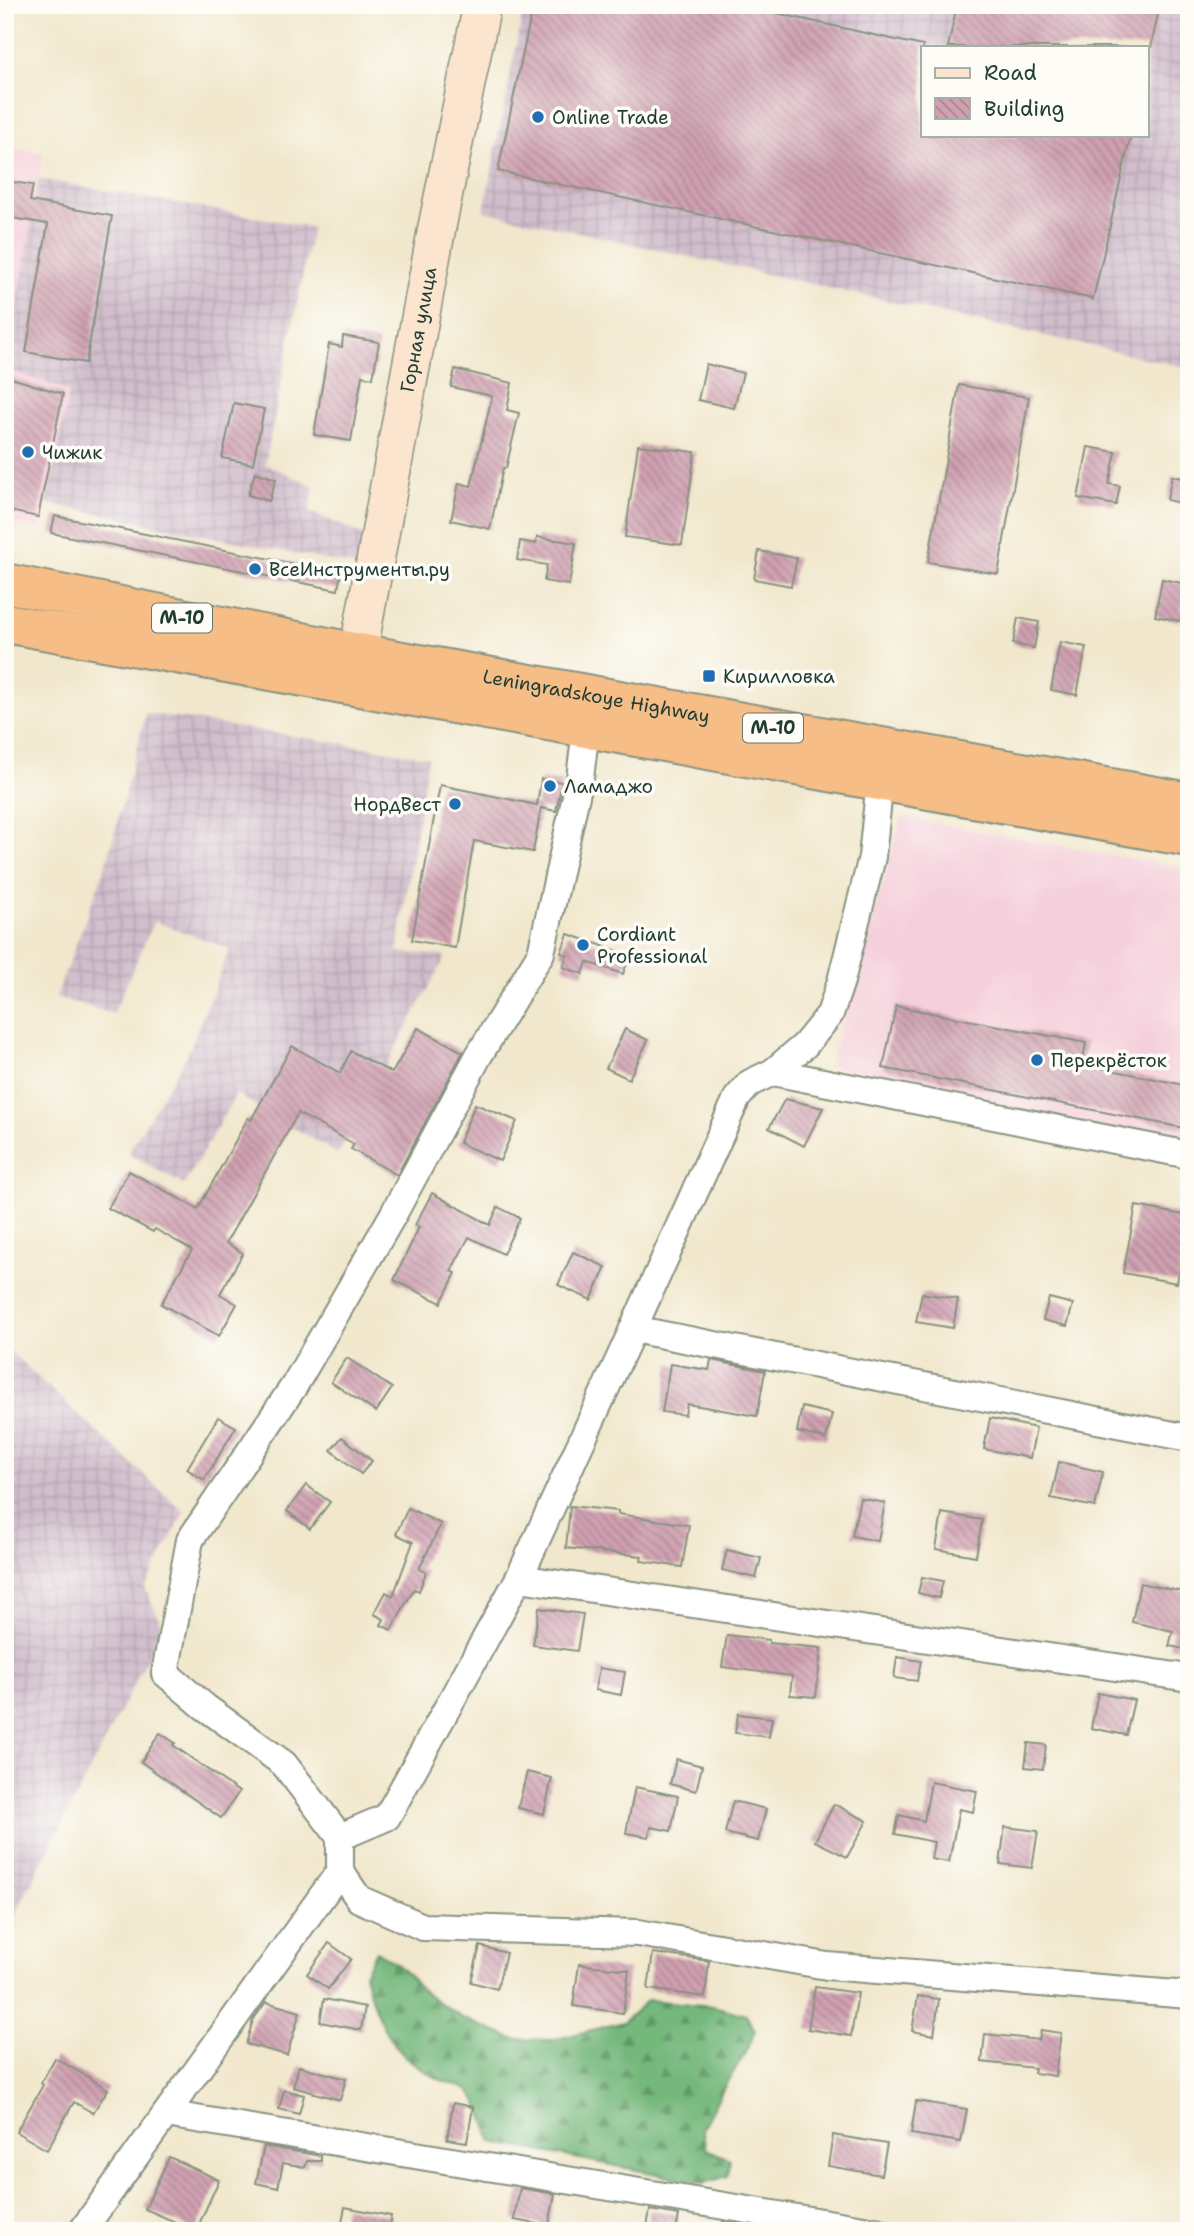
<svg xmlns="http://www.w3.org/2000/svg" width="1194" height="2236" font-family="'Shantell Sans',sans-serif">
<defs>
<pattern id="industrial-grid" width="8" height="8" patternUnits="userSpaceOnUse" patternTransform="scale(1.75)"><rect width="8" height="8" fill="#d1bdcc"/><path d="M0 4h8M4 0v8" fill="none" stroke="#b3a3b0"/></pattern>
<pattern id="forest-firs" width="22" height="20" patternUnits="userSpaceOnUse" patternTransform="scale(1.75)"><rect width="22" height="20" fill="#74b87c"/><path d="M5 1l3.5 6h-7zM16 11l3.5 6h-7z" fill="#5f9766"/></pattern>
<pattern id="building-back-hatch" width="6" height="6" patternUnits="userSpaceOnUse" patternTransform="scale(1.75)"><rect width="6" height="6" fill="#d0a0b1"/><path d="M-1 5l2 2M0 0l6 6M5-1l2 2" fill="none" stroke="#a88491"/></pattern>
</defs>
<rect width="100%" height="100%" fill="#fdfcf7"/>
<filter id="ink" filterUnits="userSpaceOnUse"><feTurbulence type="fractalNoise" baseFrequency=".0143" numOctaves="2"/><feDisplacementMap in="SourceGraphic" scale="14" xChannelSelector="R" yChannelSelector="G"/><feConvolveMatrix kernelMatrix="1 2 1 2 8 2 1 2 1" color-interpolation-filters="sRGB"/></filter>
<filter id="wash" filterUnits="userSpaceOnUse"><feTurbulence type="fractalNoise" baseFrequency=".00686" numOctaves="4" result="noise"/><feDisplacementMap in="SourceGraphic" scale="28" xChannelSelector="R" yChannelSelector="G"/><feGaussianBlur stdDeviation="1.57" result="paint"/><feColorMatrix in="noise" values="0 0 0 0 0 0 0 0 0 0 0 0 0 0 0 0 0 1.4 0 .05"/><feComposite in="paint" operator="in"/></filter>
<g filter="url(#wash)">
<rect width="100%" height="100%" fill="#f1e7cc"/>
<g fill="#f5cfdb">
<path d="M 5,147 L 43,153 L 6,369 L 69,391 L 41,529 L 5,522 Z"/>
<path d="M 902,817 L 1189,869 L 1189,1146 L 829,1066 Z"/>
</g>
<g fill="url(#industrial-grid)" fill-rule="evenodd">
<path d="M 524,5 L 1189,5 L 1189,368 L 484,211 ZM 923,47 L 1147,47 L 1147,135 L 923,135 Z"/>
<path d="M 39,179 L 312,227 L 265,464 L 314,486 L 309,511 L 367,537 L 361,567 L 47,503 L 69,391 L 6,369 Z"/>
<path d="M 146,713 L 428,757 L 397,952 L 446,956 L 338,1154 L 236,1094 L 184,1185 L 128,1153 L 188,1053 L 230,949 L 154,921 L 113,1014 L 56,997 L 106,865 Z"/>
<path d="M 5,1347 L 184,1512 L 145,1588 L 163,1628 L 5,1934 Z"/>
</g>
<path fill="url(#forest-firs)" stroke="#4a7a58" stroke-width="2" d="M 376,1951 L 396,1963 L 429,1996 L 464,2019 L 514,2039 L 553,2040 L 623,2022 L 648,2000 L 713,2006 L 746,2015 L 755,2030 L 747,2051 L 728,2080 L 702,2128 L 706,2149 L 730,2159 L 728,2176 L 704,2183 L 492,2142 C 488,2129 480,2101 470,2092 C 462,2085 445,2083 435,2077 C 389,2051 378,2023 364,1974 Z"/>
<g id="blocks">
<g fill="url(#building-back-hatch)">
<path d="M 533,5 L 740,5 L 923,46 L 923,135 L 1131,135 L 1093,299 L 498,171 Z"/>
<path d="M 957,5 L 1160,5 L 1151,47 L 948,47 Z"/>
<path d="M 5,181 L 33,185 L 30,201 L 112,216 L 86,363 L 26,352 L 48,224 L 5,217 Z"/>
<path d="M 343,336 L 379,342 L 373,378 L 362,376 L 351,441 L 314,435 L 329,344 L 342,347 Z"/>
<path d="M 706,364 L 743,373 L 734,408 L 698,400 Z"/>
<path d="M 455,369 L 512,383 L 507,410 L 519,413 L 506,468 L 503,468 L 490,529 L 451,520 L 459,483 L 471,486 L 492,396 L 451,387 Z"/>
<path d="M 5,376 L 63,394 L 38,517 L 5,510 Z"/>
<path d="M 959,385 L 1029,397 L 998,574 L 928,562 Z"/>
<path d="M 234,403 L 264,409 L 253,464 L 222,458 Z"/>
<path d="M 638,445 L 695,452 L 682,545 L 625,537 Z"/>
<path d="M 1088,447 L 1116,452 L 1109,484 L 1120,486 L 1116,505 L 1078,498 Z"/>
<path d="M 255,472 L 276,479 L 269,501 L 248,495 Z"/>
<path d="M 1172,476 L 1189,479 L 1189,505 L 1167,500 Z"/>
<path d="M 55,516 L 341,573 L 338,590 L 51,533 Z"/>
<path d="M 537,537 L 576,543 L 569,585 L 544,581 L 547,565 L 517,560 L 520,541 L 536,544 Z"/>
<path d="M 759,551 L 797,558 L 791,586 L 754,579 Z"/>
<path d="M 1162,579 L 1187,584 L 1180,621 L 1155,616 Z"/>
<path d="M 1018,618 L 1039,622 L 1034,648 L 1013,644 Z"/>
<path d="M 1060,642 L 1086,647 L 1077,695 L 1051,690 Z"/>
<path d="M 541,779 L 562,782 L 556,811 L 541,808 L 533,852 L 474,841 L 455,948 L 412,940 L 440,785 L 537,805 Z"/>
<path d="M 568,934 L 630,955 L 623,974 L 587,962 L 583,974 L 563,967 L 567,955 L 561,953 Z"/>
<path d="M 896,1006 L 1086,1043 L 1082,1064 L 1189,1086 L 1189,1129 L 883,1068 Z"/>
<path d="M 418,1028 L 463,1052 L 397,1175 L 351,1149 L 354,1144 L 298,1113 L 226,1243 L 243,1253 L 220,1294 L 237,1304 L 219,1336 L 161,1304 L 192,1250 L 155,1229 L 153,1232 L 108,1208 L 129,1171 L 198,1209 L 248,1118 L 251,1120 L 292,1046 L 340,1073 L 351,1051 L 392,1073 Z"/>
<path d="M 625,1029 L 648,1040 L 629,1079 L 606,1068 Z"/>
<path d="M 785,1099 L 823,1108 L 804,1146 L 769,1128 Z"/>
<path d="M 475,1104 L 517,1121 L 500,1161 L 459,1143 Z"/>
<path d="M 432,1193 L 490,1225 L 498,1207 L 520,1218 L 503,1254 L 469,1237 L 451,1271 L 456,1273 L 441,1303 L 394,1280 L 419,1227 L 415,1225 Z"/>
<path d="M 1136,1206 L 1189,1216 L 1177,1283 L 1123,1273 Z"/>
<path d="M 573,1252 L 606,1267 L 591,1300 L 558,1285 Z"/>
<path d="M 922,1293 L 958,1299 L 953,1328 L 916,1322 Z"/>
<path d="M 1049,1298 L 1073,1304 L 1067,1326 L 1043,1320 Z"/>
<path d="M 347,1358 L 392,1388 L 376,1412 L 331,1382 Z"/>
<path d="M 711,1360 L 765,1371 L 757,1416 L 687,1404 L 685,1415 L 662,1412 L 670,1364 L 709,1370 Z"/>
<path d="M 802,1407 L 832,1414 L 826,1439 L 797,1432 Z"/>
<path d="M 218,1417 L 236,1427 L 204,1480 L 187,1469 Z"/>
<path d="M 990,1418 L 1036,1428 L 1030,1458 L 984,1449 Z"/>
<path d="M 342,1437 L 372,1461 L 361,1474 L 331,1450 Z"/>
<path d="M 1059,1462 L 1103,1472 L 1095,1507 L 1051,1498 Z"/>
<path d="M 306,1485 L 330,1502 L 310,1529 L 287,1511 Z"/>
<path d="M 860,1498 L 885,1503 L 878,1541 L 852,1536 Z"/>
<path d="M 570,1506 L 618,1511 L 618,1514 L 689,1525 L 682,1567 L 641,1561 L 642,1556 L 566,1548 Z"/>
<path d="M 408,1508 L 441,1524 L 419,1569 L 426,1572 L 419,1591 L 414,1589 L 391,1630 L 381,1625 L 384,1619 L 374,1614 L 386,1592 L 393,1596 L 413,1542 L 396,1534 Z"/>
<path d="M 942,1513 L 982,1520 L 976,1556 L 936,1549 Z"/>
<path d="M 727,1550 L 761,1558 L 756,1578 L 722,1570 Z"/>
<path d="M 922,1577 L 943,1581 L 939,1598 L 918,1593 Z"/>
<path d="M 1140,1583 L 1189,1593 L 1189,1650 L 1169,1646 L 1173,1631 L 1132,1622 Z"/>
<path d="M 539,1608 L 583,1614 L 577,1651 L 533,1645 Z"/>
<path d="M 727,1635 L 769,1640 L 769,1643 L 821,1648 L 816,1697 L 790,1695 L 792,1676 L 722,1667 Z"/>
<path d="M 897,1657 L 921,1661 L 917,1681 L 894,1678 Z"/>
<path d="M 599,1668 L 625,1672 L 621,1695 L 595,1690 Z"/>
<path d="M 1098,1693 L 1134,1700 L 1126,1735 L 1091,1728 Z"/>
<path d="M 738,1714 L 772,1718 L 769,1737 L 735,1733 Z"/>
<path d="M 160,1733 L 175,1743 L 173,1745 L 239,1792 L 221,1818 L 141,1762 Z"/>
<path d="M 1028,1743 L 1046,1745 L 1043,1769 L 1025,1767 Z"/>
<path d="M 676,1759 L 702,1766 L 696,1791 L 670,1784 Z"/>
<path d="M 527,1772 L 552,1778 L 544,1814 L 518,1808 Z"/>
<path d="M 931,1782 L 977,1791 L 973,1812 L 959,1809 L 949,1862 L 931,1859 L 934,1842 L 895,1834 L 899,1815 L 924,1821 Z"/>
<path d="M 635,1787 L 678,1796 L 671,1831 L 651,1827 L 649,1837 L 626,1833 Z"/>
<path d="M 733,1801 L 766,1809 L 758,1841 L 725,1833 Z"/>
<path d="M 834,1804 L 867,1821 L 847,1857 L 815,1841 Z"/>
<path d="M 1005,1827 L 1038,1831 L 1032,1868 L 1000,1864 Z"/>
<path d="M 329,1943 L 351,1959 L 328,1989 L 307,1974 Z"/>
<path d="M 480,1946 L 506,1953 L 497,1989 L 471,1982 Z"/>
<path d="M 653,1953 L 709,1961 L 705,1997 L 648,1989 Z"/>
<path d="M 579,1964 L 629,1970 L 623,2013 L 573,2006 Z"/>
<path d="M 815,1987 L 858,1993 L 851,2036 L 808,2029 Z"/>
<path d="M 918,1996 L 939,1999 L 934,2035 L 912,2031 Z"/>
<path d="M 324,1999 L 365,2007 L 361,2030 L 320,2022 Z"/>
<path d="M 266,2002 L 300,2012 L 287,2055 L 246,2044 L 253,2020 Z"/>
<path d="M 1041,2030 L 1061,2033 L 1055,2076 L 1034,2073 L 1035,2068 L 982,2062 L 985,2034 L 1039,2040 Z"/>
<path d="M 55,2058 L 108,2089 L 93,2113 L 74,2102 L 47,2150 L 16,2132 L 43,2085 L 41,2083 Z"/>
<path d="M 299,2066 L 346,2079 L 340,2100 L 293,2087 Z"/>
<path d="M 284,2090 L 304,2095 L 299,2114 L 279,2109 Z"/>
<path d="M 916,2101 L 967,2109 L 961,2142 L 911,2134 Z"/>
<path d="M 453,2103 L 473,2107 L 467,2142 L 447,2139 Z"/>
<path d="M 833,2135 L 887,2144 L 881,2175 L 828,2166 Z"/>
<path d="M 264,2146 L 321,2156 L 321,2161 L 307,2161 L 305,2167 L 283,2163 L 278,2188 L 256,2183 Z"/>
<path d="M 169,2157 L 219,2180 L 196,2231 L 145,2209 Z"/>
<path d="M 520,2188 L 555,2194 L 549,2226 L 514,2220 Z"/>
<path d="M 345,2207 L 391,2216 L 388,2231 L 340,2231 Z"/>
<path d="M 650,2210 L 679,2215 L 676,2231 L 647,2227 Z"/>
<path d="M 723,2222 L 778,2231 L 722,2231 Z"/>
</g>
</g>
</g>
<g filter="url(#ink)">
<use href="#blocks" fill-opacity="0" stroke="#889280" stroke-width="2"/>
<g fill="none" stroke-linecap="round" stroke-linejoin="round">
<g stroke="#889280" stroke-width="30">
<g id="street">
<path d="M 586,729 L 580,778 L 541,953 L 479,1055 L 393,1215 L 294,1386 L 190,1540 L 165,1673 L 205,1707 L 284,1764 L 340,1837 L 340,1871 L 359,1899 L 423,1927 L 638,1933 L 827,1966 L 1189,1995"/>
<path d="M 773,1072 L 805,1045 L 830,1014 L 841,981 L 872,857 L 880,780"/>
<path d="M 1189,1155 L 773,1072 L 750,1083 L 737,1098 L 633,1329 L 1189,1438"/>
<path d="M 519,1578 L 1189,1678"/>
<path d="M 340,1837 L 387,1817 L 519,1578 L 633,1329"/>
<path d="M 166,2114 L 876,2231"/>
<path d="M 82,2231 L 340,1871"/>
</g>
</g>
<g stroke="#889280" stroke-width="40">
<g id="secondary">
<path id="s1" d="M 358,653 L 437,227 L 482,5"/>
</g>
</g>
<g stroke="#889280" stroke-width="42">
<g id="highway">
<path id="s2" d="M 5,583 L 358,653 L 1189,802"/>
<path d="M 5,623 L 1189,837"/>
</g>
</g>
<use href="#street" stroke="#fff" stroke-width="26"/>
<use href="#secondary" stroke="#fbe5cf" stroke-width="37"/>
<use href="#highway" stroke="#f6be86" stroke-width="38"/>
</g>
</g>
<g fill="#1f6fb2" stroke="#fdfcf7" stroke-width="2.5">
<circle cx="538" cy="117" r="7"/>
<circle cx="28" cy="452" r="7"/>
<circle cx="255" cy="569" r="7"/>
<rect x="702" y="669" width="14" height="14" rx="3.5"/>
<circle cx="550" cy="786" r="7"/>
<circle cx="455" cy="804" r="7"/>
<circle cx="583" cy="945" r="7"/>
<circle cx="1037" cy="1060" r="7"/>
</g>
<g text-anchor="middle" stroke-width="7" stroke-linejoin="round" paint-order="stroke">
<g fill="#fdfcf7" stroke="#62766e" stroke-width="2">
<rect x="152" y="603.5" width="60" height="29" rx="5"/>
<rect x="743" y="713.5" width="60" height="29" rx="5"/>
</g>
<g font-size="18" font-weight="bold" fill="#1f3d34">
<text x="182" y="624">М-10</text>
<text x="773" y="734">М-10</text>
</g>
<g font-size="19" fill="#1f3d34" stroke="#fdfcf7" text-anchor="start">
<text x="552" y="124">Online Trade</text>
<text x="42" y="459">Чижик</text>
<text x="269" y="576">ВсеИнструменты.ру</text>
<text x="723" y="683">Кирилловка</text>
<text x="564" y="793">Ламаджо</text>
<text x="441" y="811" text-anchor="end">НордВест</text>
<text x="597" y="941">Cordiant<tspan x="597" dy="22">Professional</tspan></text>
<text x="1051" y="1067">Перекрёсток</text>
</g>
<g font-size="19" fill="#1f3d34" stroke="#fdfcf7">
<text dy="7" stroke="none"><textPath href="#s1" startOffset="329">Горная улица</textPath></text>
<text dy="7" stroke="none"><textPath href="#s2" startOffset="602">Leningradskoye Highway</textPath></text>
</g>
</g>
<rect width="1194" height="2236" fill="none" stroke="#fdfcf7" stroke-width="28"/>
<rect x="921" y="46" width="228" height="91" fill="#fdfcf7" stroke="#a4b0a9" stroke-width="2"/>
<rect x="935" y="68" width="35" height="10" fill="#fbe5cf" stroke="#a4b0a9" stroke-width="2"/>
<text x="984" y="80" font-size="21" fill="#1f3d34">Road</text>
<rect x="935" y="98" width="35" height="21" fill="url(#building-back-hatch)" stroke="#a4b0a9" stroke-width="2"/>
<text x="984" y="116" font-size="21" fill="#1f3d34">Building</text>
</svg>
